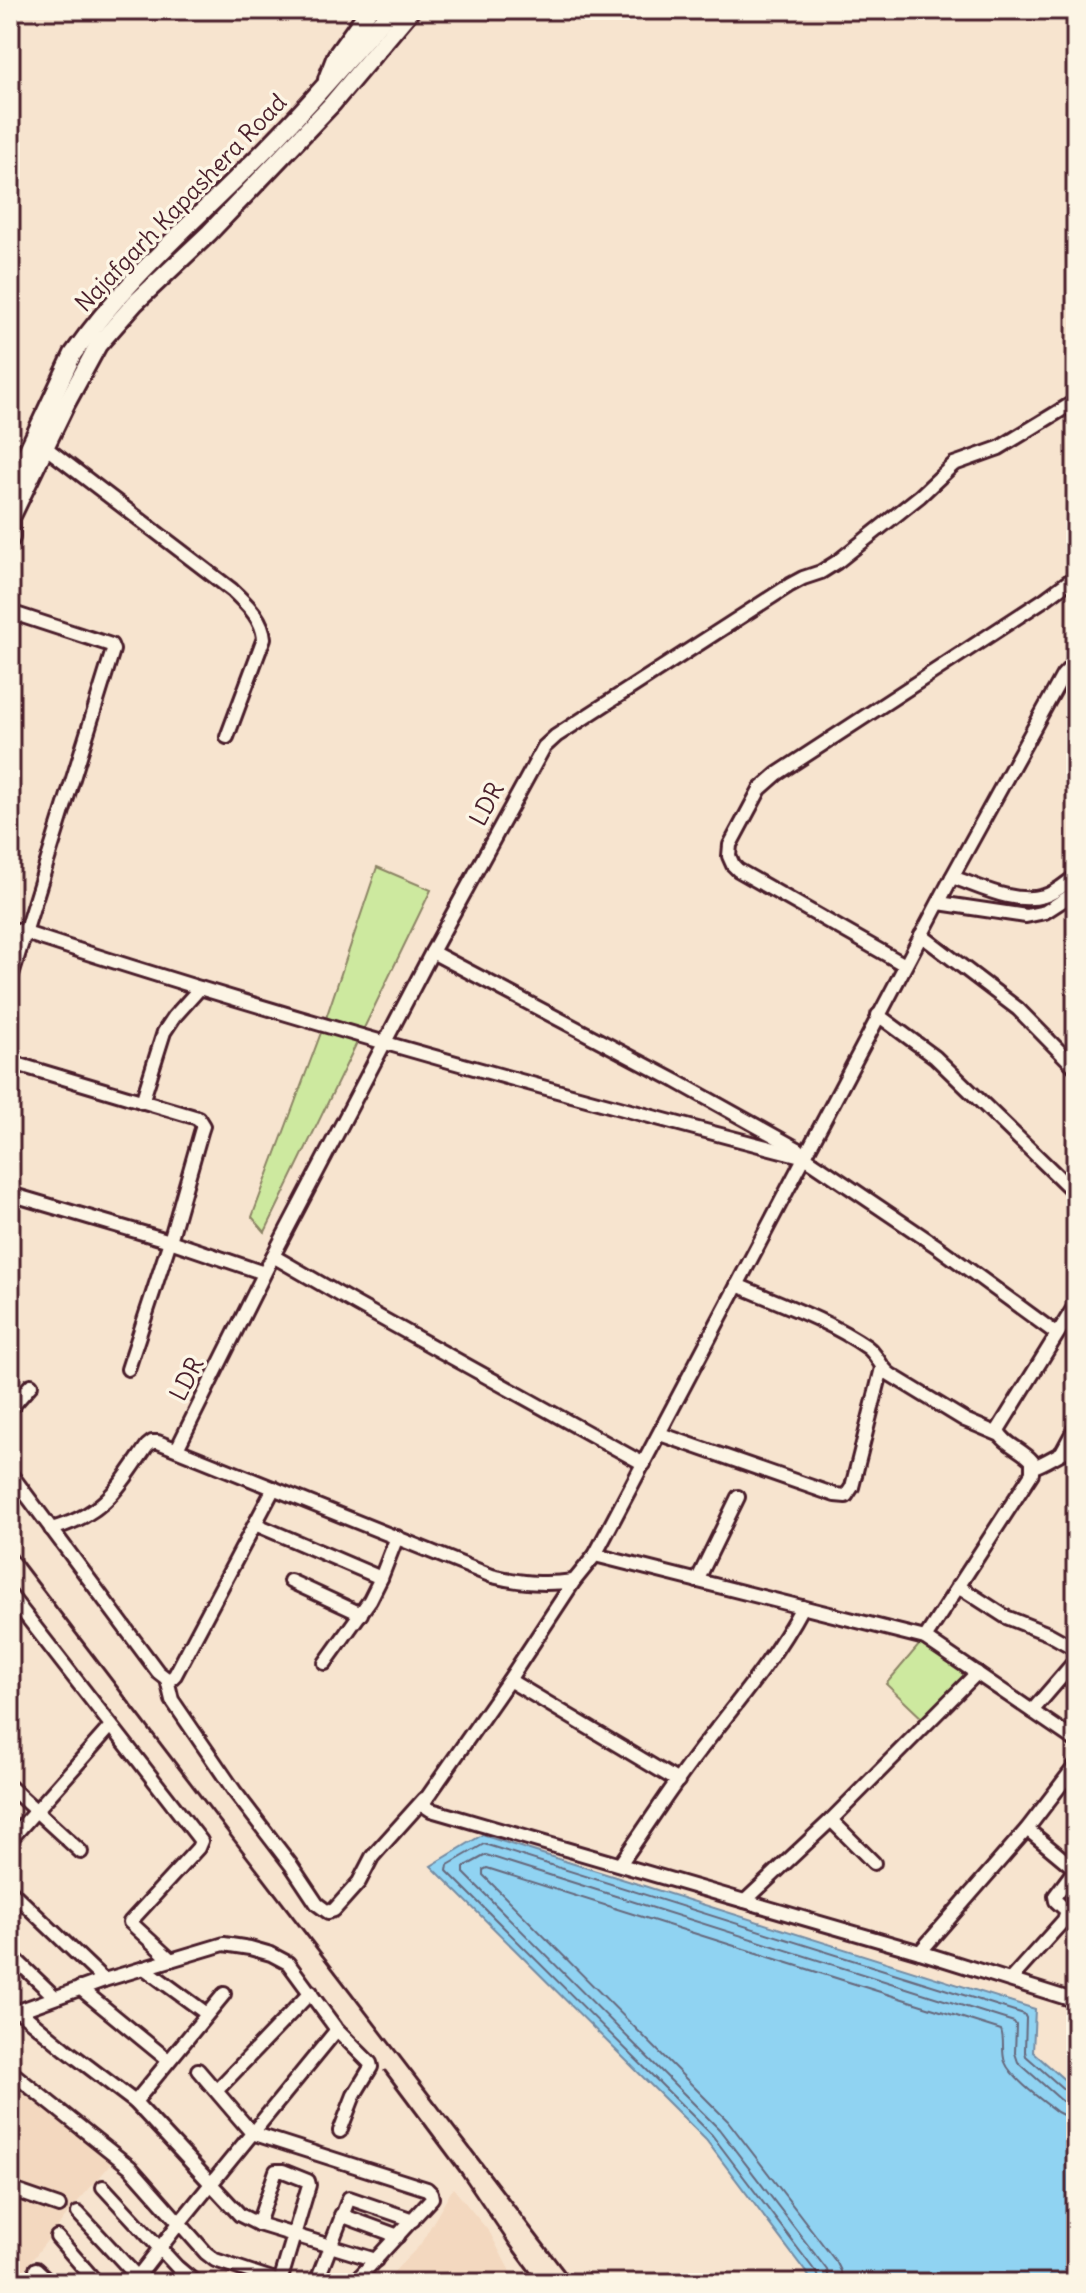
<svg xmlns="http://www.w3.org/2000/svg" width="1086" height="2293" font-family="Delius,sans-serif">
<rect width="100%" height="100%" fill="#f7e4cf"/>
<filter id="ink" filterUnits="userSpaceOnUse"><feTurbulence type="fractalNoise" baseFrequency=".0125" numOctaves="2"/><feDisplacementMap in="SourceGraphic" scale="16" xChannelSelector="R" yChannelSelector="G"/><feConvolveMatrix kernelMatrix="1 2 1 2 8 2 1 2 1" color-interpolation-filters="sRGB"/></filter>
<g filter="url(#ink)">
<g fill="#f3d8bf">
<path d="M 19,2083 L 112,2163 L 74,2206 L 14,2283 L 10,2283 L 10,2092 Z"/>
<path d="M 453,2188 L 490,2233 L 516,2283 L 383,2283 L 420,2245 Z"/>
</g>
<g fill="#cde99f" stroke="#8c8465" stroke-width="2">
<path d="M 377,867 L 431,890 L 265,1232 L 252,1217 L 322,1030 Z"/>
<path d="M 925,1638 L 977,1673 L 927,1723 L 886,1684 Z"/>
</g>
<path fill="#90d3f2" stroke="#748ba2" stroke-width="2" d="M 482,1835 L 1035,2009 L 1033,2052 L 1076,2090 L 1076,2250 L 1066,2283 L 814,2283 L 706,2140 L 431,1866 Z"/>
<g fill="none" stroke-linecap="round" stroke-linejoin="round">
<g stroke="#66677b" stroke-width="2">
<path d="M 820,2283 L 818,2275 L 712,2135 L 447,1871 L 448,1865 L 484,1844 L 1024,2014 L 1026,2018 L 1025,2051 L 1026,2056 L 1068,2093 L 1076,2095"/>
<path d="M 830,2283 L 827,2270 L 719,2129 L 464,1873 L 464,1867 L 486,1855 L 1014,2022 L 1016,2025 L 1015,2053 L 1018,2062 L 1062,2101 L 1076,2105"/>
<path d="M 842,2283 L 841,2271 L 837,2263 L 728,2121 L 483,1875 L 483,1870 L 487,1868 L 1001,2030 C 1005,2040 1001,2052 1005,2062 C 1011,2078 1043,2101 1057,2112 L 1065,2116 L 1076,2117"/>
</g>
<g stroke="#4a1f2b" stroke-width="18">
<g id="minor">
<path d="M 45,447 L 232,590 C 246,604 262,617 264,638 L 227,737"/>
<path d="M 10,544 L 13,538 L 13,515"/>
<path d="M 10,612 L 111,645 L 113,650 L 10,981"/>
<path d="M 1076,661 L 1063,675 L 952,877 L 595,1555 L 574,1581 L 509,1680 L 424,1802 L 425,1806 L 431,1810 L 920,1952 L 1076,2001"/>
<path d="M 952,877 C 979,886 1014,905 1044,896 C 1056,893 1066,883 1076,876"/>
<path d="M 939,903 L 1026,916 L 1045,912 L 1076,892"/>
<path d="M 10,928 C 272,1014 538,1088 805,1157"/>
<path d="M 921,935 L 1018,1009 L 1076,1068"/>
<path d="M 432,952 L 676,1081 L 798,1149 L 805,1157 L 938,1247 L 1057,1334"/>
<path d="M 905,965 L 738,870 L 733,865 L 729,856 L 730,845 L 760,789 L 777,774 L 1045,599 L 1076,576"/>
<path d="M 878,1015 L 935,1057 L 1076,1194"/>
<path d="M 10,1062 L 198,1118 L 203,1126 L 201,1132 L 170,1241 L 128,1369"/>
<path d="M 142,1102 L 164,1032 L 174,1017 L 200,988"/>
<path d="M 10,1194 L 170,1241 L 264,1273"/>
<path d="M 273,1256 L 356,1304 L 644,1464"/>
<path d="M 737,1285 C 781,1304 828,1320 867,1347 C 878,1355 880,1368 891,1375 L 965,1420 L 998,1434"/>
<path d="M 10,1409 L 31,1385"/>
<path d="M 660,1434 L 835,1495 L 846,1496 L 852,1487 L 882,1368"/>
<path d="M 177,1449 L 273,1256 L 432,952 L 544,747 L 556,736 L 790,585 L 803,578 L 821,572 L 837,562 L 920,496 L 954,464 L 999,448 L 1076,401"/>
<path d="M 1062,1452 L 1076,1426"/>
<path d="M 1033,1467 C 1048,1462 1061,1451 1076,1447"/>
<path d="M 10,1473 L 158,1672 L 167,1679 L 172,1678 L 175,1675 L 274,1488"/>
<path d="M 255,1524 L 381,1578"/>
<path d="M 51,1529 C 104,1515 118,1488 147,1446 L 152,1442 L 158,1442 L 492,1576 C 521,1583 545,1585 574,1581"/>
<path d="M 595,1555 L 925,1638 L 1076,1741"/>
<path d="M 290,1581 L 361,1614"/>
<path d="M 697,1581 L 738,1497"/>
<path d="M 958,1586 L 1006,1617 L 1049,1634 L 1076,1649"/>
<path d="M 10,1595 L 201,1841 L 198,1848 L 130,1922 L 171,1960"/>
<path d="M 925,1638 L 1032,1473 L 1032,1461 C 1022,1449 1003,1444 998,1430 L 1076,1304"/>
<path d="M 325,1663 L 370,1600 L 381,1578 L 397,1537"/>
<path d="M 167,1679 L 172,1700 L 235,1792 L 291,1865 L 317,1904 L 328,1912 L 334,1910 L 359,1882 L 372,1857 L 380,1848 L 424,1799"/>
<path d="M 509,1680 L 678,1781"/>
<path d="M 1032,1711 L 1076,1660"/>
<path d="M 10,1787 L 81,1852"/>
<path d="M 831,1820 L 874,1863"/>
<path d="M 1027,1829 L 1075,1869"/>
<path d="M 10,1840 L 111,1726"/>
<path d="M 620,1864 C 645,1829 668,1792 694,1758 C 732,1708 772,1663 802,1607"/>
<path d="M 10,1890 L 104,1980"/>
<path d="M 745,1901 L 831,1820 L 977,1673"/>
<path d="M 920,1952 L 1027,1829 L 1076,1765"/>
<path d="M 10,1954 L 55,1997"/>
<path d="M 144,1968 L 207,2014"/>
<path d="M 1010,1980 L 1064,1920 L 1067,1911 L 1056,1901 L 1055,1896 L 1076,1868"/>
<path d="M 80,1988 L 168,2060"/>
<path d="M 19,2011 L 65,2049 L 135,2102 L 240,2215 L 258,2224 L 376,2260"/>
<path d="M 10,2014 L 104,1980 L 224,1944 L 250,1948 L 271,1954 L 288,1963 L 335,2027 L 335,2032 L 180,2222 L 133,2283"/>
<path d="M 336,2029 L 370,2063 L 371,2067 L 354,2095 L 340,2131"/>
<path d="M 198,2070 L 252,2133 L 427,2189 L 431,2193 L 432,2198 L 354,2283"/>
<path d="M 10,2071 L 130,2167 L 206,2253 L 215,2260 L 284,2283"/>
<path d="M 217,2090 L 311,1992"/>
<path d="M 135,2102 L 224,1994"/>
<path d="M 103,2187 L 177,2267 L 196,2283"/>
<path d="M 10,2189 L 59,2206"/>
<path d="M 78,2213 L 141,2281"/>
<path d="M 341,2215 L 398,2236"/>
<path d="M 258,2224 L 276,2171 L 283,2171 L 308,2181 L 309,2185 L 280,2282"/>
<path d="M 57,2237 L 97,2283"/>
<path d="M 36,2269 L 51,2283"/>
<path d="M 316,2283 L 349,2198 L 413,2220"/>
<path d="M 1074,2283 L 1076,2277"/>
</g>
</g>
<g stroke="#4a1f2b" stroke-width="22">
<g id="major">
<path d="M 327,79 L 336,56 L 369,10"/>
<path d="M 10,488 L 73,354 C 121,285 188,227 247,168 C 298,118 344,64 391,10"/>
<path d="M 10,520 L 66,404 L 98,345 L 135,303 L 209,233 L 332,104 L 411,10"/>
</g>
</g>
<use href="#minor" stroke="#fcf5e5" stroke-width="12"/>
<use href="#major" stroke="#fcf5e5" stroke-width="16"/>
<g stroke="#4a1f2b" stroke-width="3">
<path d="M 10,1547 L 573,2283"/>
<path d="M 385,2071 L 462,2174 L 510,2245 L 538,2283"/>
</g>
</g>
</g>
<g text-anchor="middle" stroke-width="7" stroke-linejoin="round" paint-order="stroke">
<g font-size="24" fill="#4a1f2b" stroke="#fcf5e5">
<text transform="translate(181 203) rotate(-46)" y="8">Najafgarh Kapashera Road</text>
<text transform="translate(487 804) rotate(-62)" y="8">LDR</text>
<text transform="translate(187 1379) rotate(-63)" y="8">LDR</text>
</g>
</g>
<rect width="1086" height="2293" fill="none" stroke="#fcf5e5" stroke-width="40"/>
<rect x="20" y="20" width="1046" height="2253" fill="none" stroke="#4a1f2b" stroke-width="3" filter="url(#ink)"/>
</svg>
